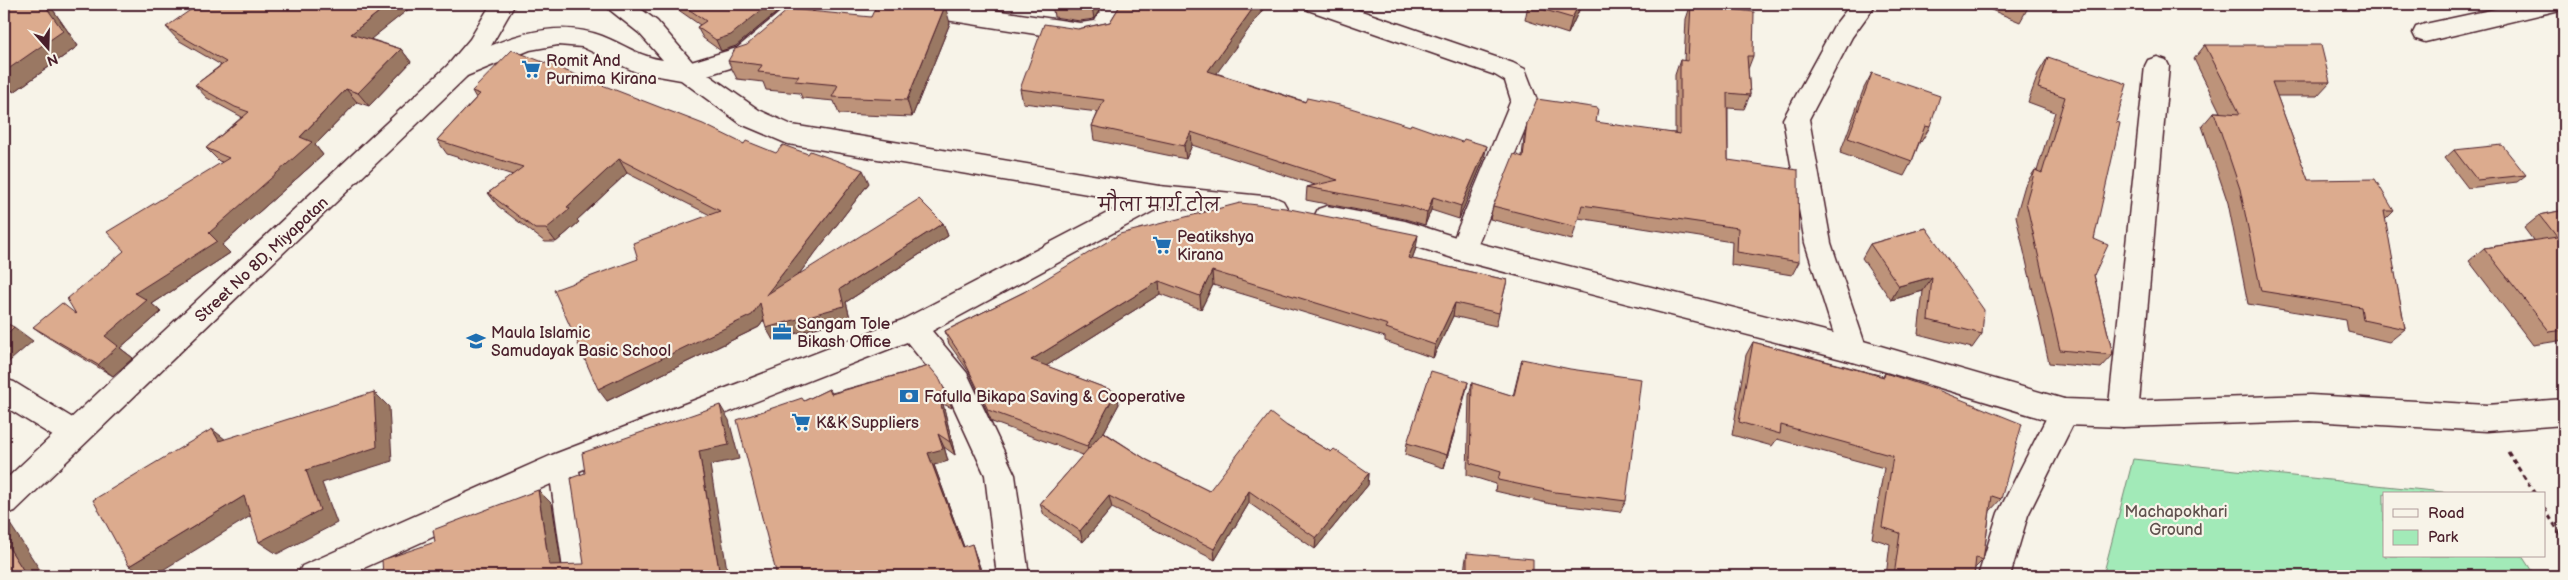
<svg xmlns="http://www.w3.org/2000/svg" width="2568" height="580" font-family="'Balsamiq Sans','Playpen Sans Deva',sans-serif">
<rect width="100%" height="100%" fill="#f7f3e8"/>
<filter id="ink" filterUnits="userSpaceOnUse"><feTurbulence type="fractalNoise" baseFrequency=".02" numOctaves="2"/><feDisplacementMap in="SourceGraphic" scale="10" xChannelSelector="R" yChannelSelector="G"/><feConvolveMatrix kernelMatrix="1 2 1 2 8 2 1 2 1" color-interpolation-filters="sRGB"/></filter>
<g filter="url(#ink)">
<path fill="#a2eab8" stroke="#768472" d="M 2133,459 L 2461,494 L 2384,494 L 2384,556 L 2522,556 L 2535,576 L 2103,576 Z"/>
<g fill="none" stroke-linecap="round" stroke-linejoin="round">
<g stroke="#4a1f2b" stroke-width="3">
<g id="minor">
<path d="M 790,4 L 817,4 L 813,10 L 754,61 L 687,81 L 678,78 L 675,72 L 678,66 L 737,48 Z"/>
<path d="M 889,4 L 954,4 L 1080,23 L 1095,21 L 1104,4 L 1128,4 L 1112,34 L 1080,41 L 901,13 L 893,10 Z"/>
<path d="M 1304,4 L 1341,4 L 1513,63 L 1525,69 L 1537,100 L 1472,258 L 1462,261 L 1452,258 L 1449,250 L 1511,100 L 1505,81 L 1495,75 L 1308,10 Z"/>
<path d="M 1851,4 L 1876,4 L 1852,37 L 1809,119 L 1831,243 L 1867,350 L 1863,359 L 1853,362 L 1843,359 L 1839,350 L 1805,243 L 1783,119 L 1834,26 Z"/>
<path d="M 2518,4 L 2564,4 L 2564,9 L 2425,42 L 2416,39 L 2413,33 L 2416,27 L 2425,24 Z"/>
<path d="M 2157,57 L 2166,60 L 2169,66 L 2138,414 L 2133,423 L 2123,427 L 2113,423 L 2108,414 L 2145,66 L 2148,60 Z"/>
<path d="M 1159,186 L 1168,189 L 1172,196 L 1168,203 L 932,331 L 967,373 L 1015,475 L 1029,576 L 997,576 L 985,475 L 946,390 L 907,342 L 579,471 L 596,576 L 564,576 L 551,484 L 346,576 L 297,576 L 302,566 L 552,455 L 902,320 Z"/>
<path d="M 4,379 L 14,382 L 84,425 L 89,434 L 84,443 L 74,447 L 64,443 L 4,406 Z"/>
<path d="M 2064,399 L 2074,403 L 2079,412 L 2028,515 L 2010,576 L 1978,576 L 1998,513 L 2054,403 Z"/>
</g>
</g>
<g stroke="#4a1f2b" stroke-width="3">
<g id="secondary">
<path d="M 606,4 L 634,4 L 657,21 L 696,66 L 759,110 L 792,125 L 1159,186 L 1274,197 L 1283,201 L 1287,208 L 1283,215 L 1274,219 L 1159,206 L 788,144 L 741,124 L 681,80 L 636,72 L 582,47 L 558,45 L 530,50 L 457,80 L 448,77 L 445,71 L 448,65 C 497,42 549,16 602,36 C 623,44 640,57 663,60 L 639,33 L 610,10 Z"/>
<path d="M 1327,206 L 1405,221 L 1462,239 L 1853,338 L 2064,399 L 2123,401 L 2310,395 L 2487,405 L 2564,399 L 2564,425 L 2487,431 L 2310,421 L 2123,427 L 2064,425 L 1853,362 L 1462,261 L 1405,243 L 1318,225 L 1314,217 L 1318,209 Z"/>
</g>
</g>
<g stroke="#4a1f2b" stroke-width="3">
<path id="primary" d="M 491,4 L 515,4 L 488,51 L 466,77 L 15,511 L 4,515 L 4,481 L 448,65 L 470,39 Z"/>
</g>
<g stroke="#4a1f2b" stroke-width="3" stroke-dasharray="5 4" stroke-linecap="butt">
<path d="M 2508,452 L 2535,494"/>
<path d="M 2544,508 L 2564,540"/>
</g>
<use href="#minor" fill="#f7f3e8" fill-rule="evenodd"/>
<use href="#secondary" fill="#f7f3e8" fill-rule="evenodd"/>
<use href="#primary" fill="#f7f3e8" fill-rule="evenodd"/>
</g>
<g fill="#bd937a" stroke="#4a1f2b">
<path d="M 10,4 L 49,4 L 78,46 L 14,92 L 4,86 L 4,8 Z"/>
<path d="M 415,4 L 370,39 L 401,49 L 411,62 L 369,106 L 357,102 L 315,145 L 323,155 L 222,245 L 230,253 L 152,304 L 161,312 L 120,348 L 133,358 L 113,376 L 49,338 L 33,327 L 76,314 L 124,251 L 222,162 L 219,161 L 206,148 L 242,117 L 207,98 L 195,85 L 221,65 L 178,40 L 166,27 Z"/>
<path d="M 670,4 L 787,4 L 736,46 L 721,51 L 703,38 L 697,27 L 700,25 Z"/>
<path d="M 1021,4 L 1103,4 L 1094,19 L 1080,21 L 1054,17 L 1053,10 Z"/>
<path d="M 1121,4 L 1267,4 L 1216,73 L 1484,159 L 1459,219 L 1431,210 L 1425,225 L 1405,219 L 1306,200 L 1307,187 L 1315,185 L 1192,145 L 1186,159 L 1094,140 L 1092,126 L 1098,112 L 1023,103 L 1020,89 L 1078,29 L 1110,22 Z"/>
<path d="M 1582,4 L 1568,34 L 1525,20 L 1528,5 Z"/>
<path d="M 1691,4 L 1753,56 L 1748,69 L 1750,95 L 1744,109 L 1728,108 L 1728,160 L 1799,262 L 1792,275 L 1731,265 L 1732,242 L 1578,218 L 1572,240 L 1490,219 L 1493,206 L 1522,156 L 1524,138 L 1527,123 L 1675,133 L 1675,75 L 1680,60 L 1684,61 L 1686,19 Z"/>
<path d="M 1977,4 L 2030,4 L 2020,22 Z"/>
<path d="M 871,17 L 950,23 L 912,117 L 839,114 L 834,101 L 802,98 L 800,93 L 766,90 L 763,82 L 737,79 L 728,61 Z"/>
<path d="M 2205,45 L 2330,82 L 2317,96 L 2277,96 L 2308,180 L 2394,211 L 2385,220 L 2405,329 L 2389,342 L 2348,332 L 2346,320 L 2248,304 L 2228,203 L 2202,126 L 2214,112 L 2220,112 L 2194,59 Z"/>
<path d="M 2048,57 L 2116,122 L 2094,239 L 2094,275 L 2113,355 L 2101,368 L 2049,363 L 2016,216 L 2025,185 L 2035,170 L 2037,171 L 2055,112 L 2028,102 L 2039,72 Z"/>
<path d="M 1872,73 L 1930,127 L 1921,142 L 1920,141 L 1912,161 L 1904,176 L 1840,153 L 1864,88 Z"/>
<path d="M 472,91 L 744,144 L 869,183 L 798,275 L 943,223 L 948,236 L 846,302 L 850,318 L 773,340 L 764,320 L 759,327 L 607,401 L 638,259 L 710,215 L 627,173 L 577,220 L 579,222 L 556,242 L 545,242 L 498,206 L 488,193 L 513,175 L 447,154 L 437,140 L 476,98 Z"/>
<path d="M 2454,150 L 2526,175 L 2517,182 L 2468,188 L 2445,158 Z"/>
<path d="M 2564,210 L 2564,340 L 2533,345 L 2469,261 L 2484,248 L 2533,240 L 2524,228 L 2540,215 Z"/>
<path d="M 1926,228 L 1982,334 L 1972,348 L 1918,334 L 1923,291 L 1891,300 L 1862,258 L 1870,244 Z"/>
<path d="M 1416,248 L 1412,259 L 1507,280 L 1496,326 L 1453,316 L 1433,358 L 1385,341 L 1385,337 L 1213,285 L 1201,309 L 1160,294 L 1046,366 L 1116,392 L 1119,404 L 1104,432 L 1147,460 L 1209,491 L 1287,426 L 1331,452 L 1369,473 L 1368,485 L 1315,549 L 1249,503 L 1215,560 L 1112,508 L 1083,542 L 1044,515 L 1040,504 L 1083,455 L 992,422 L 969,372 L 949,344 L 945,331 L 1024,292 Z"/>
<path d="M 1753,342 L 1883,376 L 1885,373 L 2001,499 L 1990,511 L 1983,560 L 1975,568 L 1974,576 L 1886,576 L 1890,544 L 1872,538 L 1884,468 L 1777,439 L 1772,446 L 1732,435 L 1746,355 Z"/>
<path d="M 1522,359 L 1626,501 L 1620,512 L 1551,504 L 1495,491 L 1496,484 L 1467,475 L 1469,396 L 1472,383 L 1513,396 Z"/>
<path d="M 929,366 L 947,395 L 952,408 L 943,404 L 955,455 L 944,447 L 948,461 L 934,465 L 964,547 L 976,556 L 983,576 L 777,576 L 804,401 L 829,389 L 832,393 Z"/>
<path d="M 1468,382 L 1465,395 L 1444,468 L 1405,455 L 1407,443 Z"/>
<path d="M 1467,553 L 1533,576 L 1464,576 L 1465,564 Z"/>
</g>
<g fill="#9a7863" stroke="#4a1f2b">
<path d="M 44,4 L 49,4 L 78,46 L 14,92 L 4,83 L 4,72 Z"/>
<path d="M 389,4 L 415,4 L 361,47 L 351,34 Z"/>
<path d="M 769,4 L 787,4 L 736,46 L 721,51 L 716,40 Z"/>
<path d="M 1093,4 L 1103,4 L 1094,19 L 1092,6 Z"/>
<path d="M 1256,4 L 1267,4 L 1209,84 L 1208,71 Z"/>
<path d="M 1579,4 L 1582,4 L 1568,34 L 1572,18 Z"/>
<path d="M 945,6 L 950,23 L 912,117 L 907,100 Z"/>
<path d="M 401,49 L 411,62 L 369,106 L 358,93 Z"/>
<path d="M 346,89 L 357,102 L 315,145 L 323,155 L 222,245 L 230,253 L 152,304 L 161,312 L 120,348 L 133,358 L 113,376 L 98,365 L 105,336 L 135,293 L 209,233 Z"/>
<path d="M 1191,132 L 1192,145 L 1186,159 L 1184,146 Z"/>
<path d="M 1487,146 L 1484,159 L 1459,219 L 1461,206 Z"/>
<path d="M 619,159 L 627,173 L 577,220 L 579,222 L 556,242 L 546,229 L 567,207 Z"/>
<path d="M 863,170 L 869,183 L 773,308 L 766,295 Z"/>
<path d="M 1433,197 L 1431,210 L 1425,225 L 1427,213 Z"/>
<path d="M 943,223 L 948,236 L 846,302 L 850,318 L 773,340 L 766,328 L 840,289 Z"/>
<path d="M 1418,235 L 1416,248 L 1407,272 L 1408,258 Z"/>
<path d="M 1212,271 L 1213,285 L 1201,309 L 1200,296 Z"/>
<path d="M 1932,277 L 1923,291 L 1891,300 L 1899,286 Z"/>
<path d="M 1159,281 L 1160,294 L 1035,373 L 1031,360 Z"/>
<path d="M 760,303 L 767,316 L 759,327 L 607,401 L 598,389 Z"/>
<path d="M 1455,303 L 1453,316 L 1433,358 L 1435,345 Z"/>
<path d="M 14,327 L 33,341 L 4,366 L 4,337 Z"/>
<path d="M 1468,382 L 1465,395 L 1444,468 L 1447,455 Z"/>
<path d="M 374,392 L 389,407 L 392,461 L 322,483 L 337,523 L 277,554 L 259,542 L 306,470 Z"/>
<path d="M 938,392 L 943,404 L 955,455 L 950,442 Z"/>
<path d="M 1116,392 L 1119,404 L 1090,458 L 1087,446 Z"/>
<path d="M 720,405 L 729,420 L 739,459 L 710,465 L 728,576 L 720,576 L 699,451 Z"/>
<path d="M 212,429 L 230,443 L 219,441 Z"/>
<path d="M 938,434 L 944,447 L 948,461 L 934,465 L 968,558 L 963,547 L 928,453 Z"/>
<path d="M 1369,473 L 1368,485 L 1315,549 L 1316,538 Z"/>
<path d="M 538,490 L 552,504 L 563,576 L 549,565 Z"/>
<path d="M 1249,491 L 1249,503 L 1215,560 L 1214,549 Z"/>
<path d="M 244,496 L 262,509 L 153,576 L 146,576 L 129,566 Z"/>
<path d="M 1109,496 L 1112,508 L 1083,542 L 1080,531 Z"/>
<path d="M 4,519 L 8,521 L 44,576 L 27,576 L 4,540 Z"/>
<path d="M 972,544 L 976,556 L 983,576 L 981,576 Z"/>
</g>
<g fill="#dcab8e" stroke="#4a1f2b">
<path d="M 10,4 L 44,4 L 63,31 L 4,72 L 4,8 Z"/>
<path d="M 199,4 L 389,4 L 351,34 L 401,49 L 358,93 L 346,89 L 300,137 L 312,142 L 209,233 L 217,241 L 135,293 L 147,300 L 105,336 L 118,346 L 98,365 L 33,327 L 62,303 L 76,314 L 67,299 L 124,251 L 107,232 L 229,158 L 206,148 L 249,112 L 235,107 L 195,85 L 226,62 L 166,27 Z"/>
<path d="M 681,4 L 769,4 L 731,35 L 716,40 L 697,27 L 706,21 Z"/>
<path d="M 877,4 L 935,4 L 945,6 L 907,100 L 832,97 L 838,85 L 795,81 L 799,76 L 758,72 L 762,65 L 728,61 L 735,49 L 747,45 L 789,9 L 871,17 Z"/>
<path d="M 1053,4 L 1093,4 L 1092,6 L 1078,7 Z"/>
<path d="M 1121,4 L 1256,4 L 1208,71 L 1305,102 L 1307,98 L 1344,106 L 1410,126 L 1411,124 L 1462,142 L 1464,139 L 1487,146 L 1461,206 L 1433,197 L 1427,213 L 1407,206 L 1307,187 L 1338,180 L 1191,132 L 1184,146 L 1092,126 L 1104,100 L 1020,89 L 1044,24 L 1078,29 L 1110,22 Z"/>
<path d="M 1529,4 L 1579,4 L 1572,18 L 1528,5 Z"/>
<path d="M 1691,4 L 1754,12 L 1753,56 L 1747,56 L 1750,95 L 1727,93 L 1728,160 L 1798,170 L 1799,262 L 1737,252 L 1738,228 L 1582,205 L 1576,227 L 1493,206 L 1514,154 L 1523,157 L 1527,123 L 1537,99 L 1598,108 L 1596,122 L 1680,134 L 1680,60 L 1688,61 Z"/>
<path d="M 2022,4 L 2030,4 L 2029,6 Z"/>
<path d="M 2205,45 L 2321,45 L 2330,82 L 2272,82 L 2308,180 L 2375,179 L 2394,211 L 2384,211 L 2405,329 L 2363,320 L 2361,307 L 2261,291 L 2240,189 L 2214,112 L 2240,114 Z"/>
<path d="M 512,50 L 703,124 L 744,144 L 746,141 L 776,153 L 783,145 L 808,154 L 810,151 L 863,170 L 766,295 L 919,199 L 943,223 L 840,289 L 844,306 L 766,328 L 760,303 L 752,315 L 598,389 L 554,290 L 638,259 L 633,243 L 720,211 L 619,159 L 567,207 L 570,209 L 546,229 L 535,229 L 488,193 L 523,167 L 437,140 L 480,94 L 472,91 Z"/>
<path d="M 2048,57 L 2127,84 L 2116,122 L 2120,123 L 2094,239 L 2108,245 L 2094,275 L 2113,355 L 2060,350 L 2026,202 L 2035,170 L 2042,173 L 2065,97 L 2038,88 Z"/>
<path d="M 1872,73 L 1940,96 L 1930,127 L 1925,126 L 1912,161 L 1848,138 Z"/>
<path d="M 2502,145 L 2526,175 L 2477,180 L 2454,150 Z"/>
<path d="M 1240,203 L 1285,208 L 1418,235 L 1408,258 L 1507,280 L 1499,313 L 1455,303 L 1435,345 L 1386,328 L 1388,325 L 1212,271 L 1200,296 L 1159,281 L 1031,360 L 1116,392 L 1087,446 L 988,410 L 964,360 L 945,331 L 1024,292 L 1120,234 Z"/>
<path d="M 2564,210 L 2564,330 L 2550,332 L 2484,248 L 2557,237 L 2540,215 Z"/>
<path d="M 1926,228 L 1984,310 L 1982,334 L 1928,320 L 1932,277 L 1899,286 L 1870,244 Z"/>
<path d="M 4,322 L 14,327 L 4,337 Z"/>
<path d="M 1753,342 L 1884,377 L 1885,373 L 1940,391 L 2022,424 L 2001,499 L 1992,496 L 1983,560 L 1976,557 L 1974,576 L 1894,576 L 1900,533 L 1882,527 L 1893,456 L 1781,425 L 1780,434 L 1739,422 Z"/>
<path d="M 1522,359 L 1570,369 L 1641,379 L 1626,501 L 1555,492 L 1498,480 L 1500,472 L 1470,463 L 1472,383 L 1514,396 Z"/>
<path d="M 929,366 L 939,378 L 947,395 L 938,392 L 950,442 L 938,434 L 943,449 L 928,453 L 963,547 L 972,544 L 981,576 L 777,576 L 737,420 L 802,398 L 804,401 L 829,389 L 831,394 Z"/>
<path d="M 1431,371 L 1468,382 L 1447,455 L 1407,443 Z"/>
<path d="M 374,392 L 377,447 L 306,470 L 320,510 L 259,542 L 244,496 L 129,566 L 93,500 L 212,429 L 219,441 Z"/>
<path d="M 720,405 L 729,445 L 699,451 L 720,576 L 383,576 L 382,560 L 435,542 L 433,530 L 538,490 L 549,565 L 584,564 L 571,478 L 585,473 L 582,453 Z"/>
<path d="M 1270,413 L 1287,426 L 1331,452 L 1334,449 L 1369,473 L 1316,538 L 1249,491 L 1214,549 L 1109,496 L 1080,531 L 1040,504 L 1103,432 L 1147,460 L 1209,491 Z"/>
<path d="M 4,540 L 27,576 L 4,576 Z"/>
<path d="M 1467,553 L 1533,559 L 1533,576 L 1467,576 Z"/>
</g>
</g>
<defs>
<g id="supermarket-bare" transform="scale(1.5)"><path d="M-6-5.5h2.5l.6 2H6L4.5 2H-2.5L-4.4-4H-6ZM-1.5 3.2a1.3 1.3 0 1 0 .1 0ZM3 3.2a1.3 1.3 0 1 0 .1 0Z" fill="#1f6fb2" stroke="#f7f3e8" stroke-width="2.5" paint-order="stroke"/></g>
<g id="office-bare" transform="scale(1.5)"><path d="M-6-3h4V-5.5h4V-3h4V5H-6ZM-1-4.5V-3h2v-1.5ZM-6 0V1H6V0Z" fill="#1f6fb2" stroke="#f7f3e8" stroke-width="2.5" paint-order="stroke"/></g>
<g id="school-bare" transform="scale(1.5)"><path d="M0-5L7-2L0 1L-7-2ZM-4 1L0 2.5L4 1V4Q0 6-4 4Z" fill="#1f6fb2" stroke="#f7f3e8" stroke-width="2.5" paint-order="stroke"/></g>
<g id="bank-bare" transform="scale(1.5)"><path d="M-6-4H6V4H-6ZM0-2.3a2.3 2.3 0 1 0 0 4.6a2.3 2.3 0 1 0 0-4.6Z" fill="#1f6fb2" stroke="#f7f3e8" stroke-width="2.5" paint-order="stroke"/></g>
</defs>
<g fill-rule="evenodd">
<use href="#supermarket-bare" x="531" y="69"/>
<use href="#supermarket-bare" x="1162" y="245"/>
<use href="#office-bare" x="782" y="332"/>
<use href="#school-bare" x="476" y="341"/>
<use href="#bank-bare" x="909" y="396"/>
<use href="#supermarket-bare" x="801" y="422"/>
</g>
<g text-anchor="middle" stroke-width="4.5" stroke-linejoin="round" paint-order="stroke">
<g font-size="16" fill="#4a1f2b" stroke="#f7f3e8" text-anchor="start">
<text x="546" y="66">Romit And<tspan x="546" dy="18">Purnima Kirana</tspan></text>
<text x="1177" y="242">Peatikshya<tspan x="1177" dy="18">Kirana</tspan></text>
<text x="797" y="329">Sangam Tole<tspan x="797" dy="18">Bikash Office</tspan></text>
<text x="491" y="338">Maula Islamic<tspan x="491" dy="18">Samudayak Basic School</tspan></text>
<text x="924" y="402">Fafulla Bikapa Saving &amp; Cooperative</text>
<text x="816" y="428">K&amp;K Suppliers</text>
</g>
<g font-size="16" fill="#4a1f2b" stroke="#f7f3e8">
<text transform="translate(261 259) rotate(-43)" y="6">Street No 8D, Miyapatan</text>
</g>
<g font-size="16" fill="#60524e" stroke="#f7f3e8">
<text x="2176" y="517">Machapokhari<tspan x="2176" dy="18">Ground</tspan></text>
</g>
<g font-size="18" fill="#4a1f2b" stroke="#f7f3e8">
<text x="1159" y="211">मौला मार्ग टोल</text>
</g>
</g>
<rect width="2568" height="580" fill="none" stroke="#f7f3e8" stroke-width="20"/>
<rect x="10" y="10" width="2548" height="560" fill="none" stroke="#4a1f2b" stroke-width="2" filter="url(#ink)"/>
<rect x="2383" y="492" width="162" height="65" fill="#f7f3e8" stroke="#b29e9c"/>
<rect x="2393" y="509" width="25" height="8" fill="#f7f3e8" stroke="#b29e9c"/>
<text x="2428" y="518" font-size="15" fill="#4a1f2b">Road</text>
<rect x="2393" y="530" width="25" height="15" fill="#a2eab8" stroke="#b29e9c"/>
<text x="2428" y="542" font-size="15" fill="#4a1f2b">Park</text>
<g transform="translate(48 48) rotate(160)" stroke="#f7f3e8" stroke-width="4" paint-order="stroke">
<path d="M0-4L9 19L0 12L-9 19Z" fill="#4a1f2b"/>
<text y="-8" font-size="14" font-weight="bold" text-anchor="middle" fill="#4a1f2b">N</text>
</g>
</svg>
